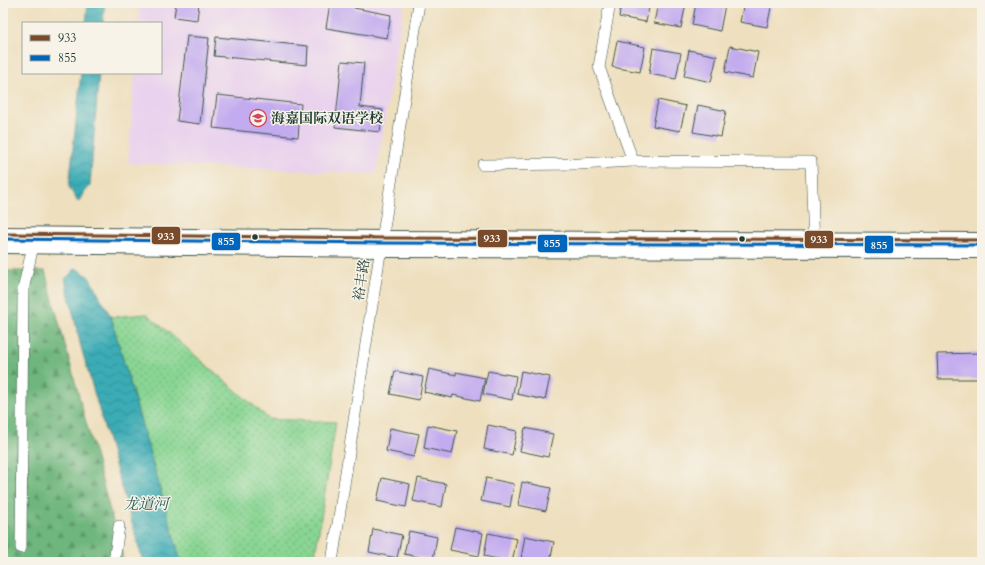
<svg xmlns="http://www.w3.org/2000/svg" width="985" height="565" font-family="Cardo,'Noto Serif SC',serif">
<defs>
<pattern id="grass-dots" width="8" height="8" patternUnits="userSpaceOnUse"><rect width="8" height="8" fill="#89d593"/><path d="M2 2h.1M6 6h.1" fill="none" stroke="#6fae79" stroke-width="1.8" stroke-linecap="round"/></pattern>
<pattern id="forest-firs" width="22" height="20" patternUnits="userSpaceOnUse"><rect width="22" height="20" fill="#6eb67d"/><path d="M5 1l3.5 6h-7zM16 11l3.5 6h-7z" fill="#5a9567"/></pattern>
<pattern id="water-waves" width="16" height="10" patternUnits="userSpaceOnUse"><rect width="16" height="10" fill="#3bacb5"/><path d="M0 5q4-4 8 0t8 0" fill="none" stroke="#318d94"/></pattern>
</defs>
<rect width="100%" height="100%" fill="#f7f3e8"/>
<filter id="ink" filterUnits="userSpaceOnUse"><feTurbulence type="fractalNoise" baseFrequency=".025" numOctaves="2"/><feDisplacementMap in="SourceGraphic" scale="8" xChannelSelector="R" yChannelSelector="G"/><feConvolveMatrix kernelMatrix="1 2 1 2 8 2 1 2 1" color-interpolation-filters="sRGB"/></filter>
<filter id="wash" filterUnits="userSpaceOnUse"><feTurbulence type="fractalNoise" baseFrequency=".012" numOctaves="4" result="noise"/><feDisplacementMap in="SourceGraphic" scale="16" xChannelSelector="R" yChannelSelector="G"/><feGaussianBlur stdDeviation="0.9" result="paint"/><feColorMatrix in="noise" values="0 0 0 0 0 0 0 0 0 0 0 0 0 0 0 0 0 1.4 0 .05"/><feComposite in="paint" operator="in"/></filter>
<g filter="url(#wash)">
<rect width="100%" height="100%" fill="#eedfbe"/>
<path fill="#e9d2ed" d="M 140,3 L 404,3 L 376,174 L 128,163 L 135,73 L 161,73 L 161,23 L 138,23 Z"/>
<path fill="url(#grass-dots)" stroke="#548964" d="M 147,314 L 269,419 L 336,422 L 314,562 L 181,562 L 111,317 Z"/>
<path fill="url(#forest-firs)" stroke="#467a58" d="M 3,271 L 45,271 L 124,562 L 3,562 Z"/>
<g fill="url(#water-waves)" stroke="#2d7474">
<path d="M 88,3 L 105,3 L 103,23 L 86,23 Z"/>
<path d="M 81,73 L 99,73 L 90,185 L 78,202 L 69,187 Z"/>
<path d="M 76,268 L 89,277 L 111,317 L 181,562 L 143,562 L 81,347 L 65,279 Z"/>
</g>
<g id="blocks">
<g fill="#c3abef">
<path d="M 176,3 L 199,3 L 197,20 L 174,17 Z"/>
<path d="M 330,3 L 355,3 L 354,8 L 391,15 L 387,38 L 326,28 Z"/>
<path d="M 621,3 L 650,3 L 646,22 L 619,17 Z"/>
<path d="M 658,3 L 686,3 L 681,28 L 654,23 Z"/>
<path d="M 696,3 L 716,3 L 725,5 L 720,31 L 692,25 Z"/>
<path d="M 744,3 L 772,3 L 767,27 L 740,22 Z"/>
<path d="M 187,36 L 209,38 L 200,124 L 177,121 Z"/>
<path d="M 216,37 L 308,46 L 307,65 L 214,56 Z"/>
<path d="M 617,41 L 645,47 L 640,72 L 612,67 Z"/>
<path d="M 730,46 L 758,52 L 753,78 L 725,72 Z"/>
<path d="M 653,48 L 681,53 L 676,79 L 649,74 Z"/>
<path d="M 689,50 L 717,56 L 711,82 L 684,76 Z"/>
<path d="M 342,61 L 364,63 L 360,107 L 383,110 L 380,132 L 335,127 Z"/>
<path d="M 217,95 L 301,104 L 298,137 L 213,128 Z"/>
<path d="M 658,100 L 686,106 L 680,131 L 653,126 Z"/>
<path d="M 698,105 L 726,111 L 721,137 L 693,132 Z"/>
<path d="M 982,353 L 982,379 L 938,379 L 937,354 Z"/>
<path d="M 429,369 L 456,375 L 456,372 L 485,378 L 480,401 L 453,395 L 452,398 L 424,392 Z"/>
<path d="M 395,371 L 423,377 L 419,400 L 390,394 Z"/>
<path d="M 488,371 L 516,376 L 512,400 L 483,394 Z"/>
<path d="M 521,371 L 550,377 L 545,400 L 517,394 Z"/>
<path d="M 428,425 L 457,431 L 452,454 L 424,448 Z"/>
<path d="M 488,425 L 517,431 L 512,455 L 484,449 Z"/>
<path d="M 390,428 L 419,434 L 414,457 L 386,451 Z"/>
<path d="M 525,428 L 553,434 L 548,457 L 520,451 Z"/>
<path d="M 382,478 L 410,484 L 406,507 L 377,501 Z"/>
<path d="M 418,478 L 446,484 L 442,507 L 413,501 Z"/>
<path d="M 486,478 L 514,484 L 510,507 L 481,501 Z"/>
<path d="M 522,482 L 551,488 L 546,511 L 518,505 Z"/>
<path d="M 455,527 L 483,533 L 479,556 L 450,550 Z"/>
<path d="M 373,529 L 402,535 L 397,558 L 369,552 Z"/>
<path d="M 409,531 L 437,537 L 433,560 L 404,554 Z"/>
<path d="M 488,533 L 517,539 L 512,562 L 484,556 Z"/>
<path d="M 525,536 L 554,542 L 550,562 L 534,562 L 521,559 Z"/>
</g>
</g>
</g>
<g filter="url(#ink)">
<use href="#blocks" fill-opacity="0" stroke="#3e5549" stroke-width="1"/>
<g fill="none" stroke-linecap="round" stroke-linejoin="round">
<g stroke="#3e5549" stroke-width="12">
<g id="minor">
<path d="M 610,3 L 599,67 L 633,161 L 811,162 L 814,247"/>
<path d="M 483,165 L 579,164 L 633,161"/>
<path d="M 21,548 L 23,290 L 33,246"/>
<path d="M 114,562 L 119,526"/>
<path d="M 332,562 L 419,3"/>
</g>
</g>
<g stroke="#3e5549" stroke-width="16">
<g id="major">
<path d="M 3,234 L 383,238 L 982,240"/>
<path d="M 3,246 L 381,250 L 982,251"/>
</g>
</g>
<use href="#minor" stroke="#fff" stroke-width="11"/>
<use href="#major" stroke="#fff" stroke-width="14"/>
<g stroke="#f7f3e8" stroke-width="6">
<path id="bus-1" d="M 3,234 L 383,238 L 982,240"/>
</g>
<g stroke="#f7f3e8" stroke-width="6">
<path id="bus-2" d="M 3,239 L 383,243 L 982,245"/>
</g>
<use href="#bus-1" stroke="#7a4b2a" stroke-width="3"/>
<use href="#bus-2" stroke="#0065bd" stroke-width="3"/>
</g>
</g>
<defs>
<g id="school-ring" transform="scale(0.9)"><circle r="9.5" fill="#f7f3e8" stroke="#d1495b" stroke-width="1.5"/><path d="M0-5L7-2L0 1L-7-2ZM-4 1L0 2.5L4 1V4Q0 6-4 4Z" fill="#d1495b"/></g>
</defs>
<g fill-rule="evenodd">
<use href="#school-ring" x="258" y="118"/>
</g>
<g fill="#1f3d34" stroke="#f7f3e8" stroke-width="1.5">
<circle cx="255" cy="237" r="3.5"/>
<circle cx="742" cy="239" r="3.5"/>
</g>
<g text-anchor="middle" stroke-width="3" stroke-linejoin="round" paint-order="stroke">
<g font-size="14" font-weight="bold" fill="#1f3d34" stroke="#f7f3e8" text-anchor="start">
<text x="271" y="123">海嘉国际双语学校</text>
</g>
<g font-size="14" fill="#1f3d34" stroke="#f7f3e8">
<text transform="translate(361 280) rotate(-81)" y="5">裕丰路</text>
</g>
<g font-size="15" font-style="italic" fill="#275e5b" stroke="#f7f3e8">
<text x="146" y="509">龙道河</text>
</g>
</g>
<g stroke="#f7f3e8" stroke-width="1.5">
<rect x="151" y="226" width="30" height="19" rx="4" fill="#7a4b2a"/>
<rect x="477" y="229" width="31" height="19" rx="4" fill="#7a4b2a"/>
<rect x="804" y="230" width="30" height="19" rx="4" fill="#7a4b2a"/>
<rect x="211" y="232" width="30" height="19" rx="4" fill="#0065bd"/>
<rect x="537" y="234" width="31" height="19" rx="4" fill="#0065bd"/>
<rect x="864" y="235" width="30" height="19" rx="4" fill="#0065bd"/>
</g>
<g font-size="11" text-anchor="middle" font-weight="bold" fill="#fff">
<text x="166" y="240">933</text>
<text x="492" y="242">933</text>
<text x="819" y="243">933</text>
<text x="226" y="245">855</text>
<text x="552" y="247">855</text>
<text x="879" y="249">855</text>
</g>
<rect width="985" height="565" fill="none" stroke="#f7f3e8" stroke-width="16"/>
<rect x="22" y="22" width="140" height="52" fill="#f7f3e8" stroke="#a1aaa0"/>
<rect x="30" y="35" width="20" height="6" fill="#7a4b2a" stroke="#a1aaa0"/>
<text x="58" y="42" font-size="12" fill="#1f3d34">933</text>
<rect x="30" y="55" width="20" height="6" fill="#0065bd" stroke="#a1aaa0"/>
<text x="58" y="62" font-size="12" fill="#1f3d34">855</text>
</svg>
